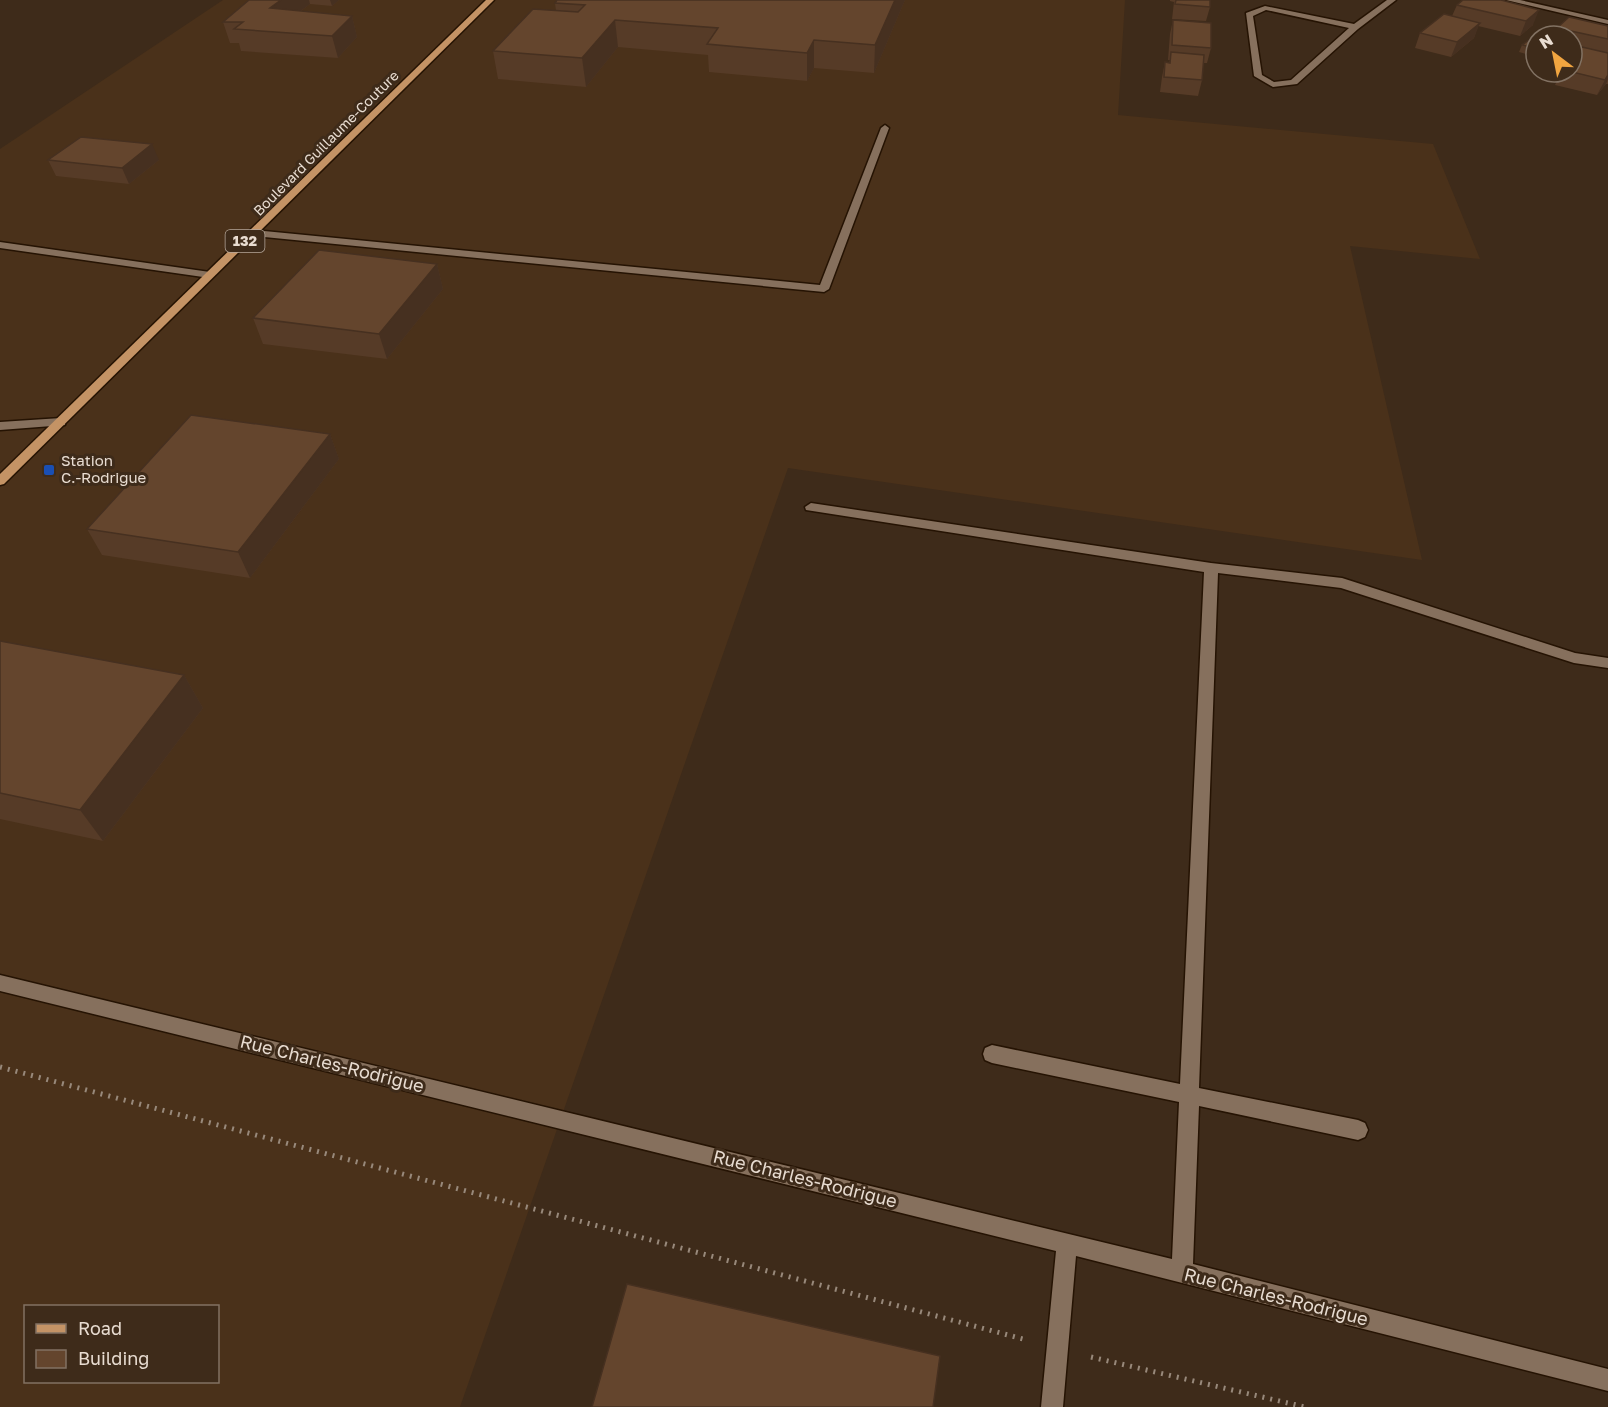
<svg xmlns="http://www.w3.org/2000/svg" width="1608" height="1407" font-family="'Golos Text',sans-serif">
<rect width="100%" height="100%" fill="#3e2b1a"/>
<path fill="#4a311a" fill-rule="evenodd" d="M 223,0 L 1125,0 L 1118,115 L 1433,144 L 1480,259 L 1350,246 L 1422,560 L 788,468 L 460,1407 L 0,1407 L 0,149 ZM 26,1306 L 218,1306 L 218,1382 L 26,1382 Z"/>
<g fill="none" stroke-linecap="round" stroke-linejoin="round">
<g stroke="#251303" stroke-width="3">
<g id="minor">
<path d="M 1387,0 L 1396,0 L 1358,29 L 1297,84 L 1273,87 L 1254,76 L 1246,13 L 1265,6 L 1354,24 ZM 1266,10 L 1349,28 L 1291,80 L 1274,82 L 1262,75 L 1253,16 Z"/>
<path d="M 1506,0 L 1520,0 L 1608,20 L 1608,24 Z"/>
<path d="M 885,125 L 889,128 L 829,289 L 824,292 L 253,236 L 248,233 L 253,230 L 820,285 L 881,128 Z"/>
<path d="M 0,242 L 210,272 L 215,275 L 210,278 L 0,248 Z"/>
<path d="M 61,418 L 65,419 L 65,425 L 0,430 L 0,422 Z"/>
<path d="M 811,503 L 1211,563 L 1342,578 L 1575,653 L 1608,658 L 1608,668 L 1574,663 L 1341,588 L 1218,573 L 1199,1088 L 1358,1120 L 1365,1123 L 1368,1130 L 1365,1137 L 1358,1140 L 1199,1106 L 1193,1264 L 1608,1369 L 1608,1391 L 1076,1256 L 1063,1407 L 1041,1407 L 1056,1251 L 0,991 L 0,975 L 1172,1259 L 1179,1102 L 992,1063 L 985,1060 L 983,1054 L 985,1048 L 992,1045 L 1180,1084 L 1204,572 L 806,510 L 805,507 Z"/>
</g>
</g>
<g stroke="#251303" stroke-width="3">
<path id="major" d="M 486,0 L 494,0 L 4,484 L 0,485 L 0,474 Z"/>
</g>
<g stroke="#98897b" stroke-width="5" stroke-dasharray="2 6" stroke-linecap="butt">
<path d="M 0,1067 L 1023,1339"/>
<path d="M 1091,1357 L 1305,1407"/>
</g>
<use href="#minor" fill="#86705d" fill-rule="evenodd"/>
<use href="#major" fill="#c49365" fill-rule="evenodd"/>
</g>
<g fill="#563b27">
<path d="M 249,0 L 339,0 L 332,6 L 310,4 L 301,11 L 352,16 L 357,37 L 338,58 L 241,51 L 239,43 L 230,43 L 223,22 Z"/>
<path d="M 557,0 L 905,0 L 874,73 L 814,68 L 807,81 L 709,72 L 708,55 L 618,47 L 586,87 L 498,79 L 493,51 L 556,11 L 555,3 Z"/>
<path d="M 1170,0 L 1210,0 L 1210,7 L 1206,21 L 1172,19 L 1174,2 L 1170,1 Z"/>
<path d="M 1501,0 L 1533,25 L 1520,36 L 1478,26 L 1474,38 L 1451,57 L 1415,48 L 1420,33 L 1452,16 L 1457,5 Z"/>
<path d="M 1173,20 L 1211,48 L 1207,63 L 1203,63 L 1202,80 L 1198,96 L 1160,92 L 1162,77 L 1165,62 L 1169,63 L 1170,60 L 1168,60 L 1170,34 Z"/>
<path d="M 1608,26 L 1608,84 L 1606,84 L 1597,95 L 1555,85 L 1561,72 L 1572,72 L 1580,49 L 1572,47 L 1572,36 L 1554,36 L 1557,28 Z"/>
<path d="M 1536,36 L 1536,57 L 1519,52 L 1522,45 Z"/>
<path d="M 48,160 L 159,160 L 129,184 L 56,176 Z"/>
<path d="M 437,264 L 443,289 L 387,359 L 263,344 L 253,318 Z"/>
<path d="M 330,434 L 339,459 L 250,578 L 102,555 L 87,529 Z"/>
<path d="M 0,641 L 184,675 L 203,708 L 103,841 L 0,819 Z"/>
</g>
<g fill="#463020">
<path d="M 281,0 L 309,0 L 310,4 L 277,29 L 270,8 Z"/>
<path d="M 330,0 L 339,0 L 332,6 Z"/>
<path d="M 895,0 L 905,0 L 874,73 L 875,45 Z"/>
<path d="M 1539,10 L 1533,25 L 1520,36 L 1526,21 Z"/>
<path d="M 352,16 L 357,37 L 338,58 L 332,36 Z"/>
<path d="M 615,20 L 618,47 L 586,87 L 582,58 Z"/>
<path d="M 1480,23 L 1474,38 L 1451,57 L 1457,42 Z"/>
<path d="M 814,40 L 814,68 L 807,81 L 807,53 Z"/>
<path d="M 1608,75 L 1608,79 L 1606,84 L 1597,95 L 1605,80 Z"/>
<path d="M 152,144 L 159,160 L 129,184 L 122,168 Z"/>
<path d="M 437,264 L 443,289 L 387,359 L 379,334 Z"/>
<path d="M 330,434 L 339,459 L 250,578 L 238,552 Z"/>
<path d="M 184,675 L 203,708 L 103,841 L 80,810 Z"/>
</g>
<g fill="#64452d" stroke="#463020" stroke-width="1.5">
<path d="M 249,0 L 281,0 L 270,8 L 352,16 L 332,36 L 234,29 L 243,22 L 223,22 Z"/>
<path d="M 557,0 L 895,0 L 875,45 L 814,40 L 807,53 L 707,44 L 718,28 L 615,20 L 582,58 L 493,51 L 533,9 L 578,12 L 585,5 L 555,3 Z"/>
<path d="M 1176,0 L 1210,0 L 1210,7 L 1175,4 Z"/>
<path d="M 1463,0 L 1501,0 L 1539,10 L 1526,21 L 1457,5 Z"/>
<path d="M 1444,14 L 1480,23 L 1457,42 L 1420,33 Z"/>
<path d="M 1569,17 L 1608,26 L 1608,39 L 1557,28 Z"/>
<path d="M 1173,20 L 1211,23 L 1211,48 L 1172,45 Z"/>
<path d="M 1538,34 L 1545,36 L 1536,36 L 1536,48 L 1522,45 Z"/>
<path d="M 1582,47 L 1608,53 L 1608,75 L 1605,80 L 1572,72 L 1572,58 Z"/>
<path d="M 1171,52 L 1204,55 L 1202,80 L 1164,77 L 1165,62 L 1170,63 Z"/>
<path d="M 81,137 L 152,144 L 122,168 L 48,160 Z"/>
<path d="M 319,250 L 437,264 L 379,334 L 253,318 Z"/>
<path d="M 191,415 L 330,434 L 238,552 L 87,529 Z"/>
<path d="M 0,641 L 184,675 L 80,810 L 0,793 Z"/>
<path d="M 627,1284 L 940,1356 L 933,1407 L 592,1407 Z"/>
</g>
<rect fill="#1a4fb4" stroke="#3e2b1a" stroke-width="2" x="43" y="464" width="12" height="12" rx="3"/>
<g text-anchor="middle" stroke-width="6" stroke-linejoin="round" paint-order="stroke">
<g font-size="14" fill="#e8dcd1" stroke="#3e2b1a">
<text transform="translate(326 143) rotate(-45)" y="5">Boulevard Guillaume-Couture</text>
</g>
<rect fill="#3e2b1a" stroke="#b5a79a" stroke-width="1.5" x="225.5" y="230" width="39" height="22" rx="4.5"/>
<g font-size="14" font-weight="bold" fill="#e8dcd1">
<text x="245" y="246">132</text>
</g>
<g font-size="15" fill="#e8dcd1" stroke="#3e2b1a" text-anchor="start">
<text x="61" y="466">Station<tspan x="61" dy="17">C.-Rodrigue</tspan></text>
</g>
<g font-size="18" fill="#e8dcd1" stroke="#3e2b1a">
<text transform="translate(332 1064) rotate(14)" y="6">Rue Charles-Rodrigue</text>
<text transform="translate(805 1179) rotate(14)" y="6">Rue Charles-Rodrigue</text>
<text transform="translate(1276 1297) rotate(14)" y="6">Rue Charles-Rodrigue</text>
</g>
</g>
<rect x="24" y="1305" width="195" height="78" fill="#3e2b1a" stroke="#827263" stroke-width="1.5"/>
<rect x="36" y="1324" width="30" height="9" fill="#c49365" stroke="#827263" stroke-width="1.5"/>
<text x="78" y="1335" font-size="18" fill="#e8dcd1">Road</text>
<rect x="36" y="1350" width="30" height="18" fill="#64452d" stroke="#827263" stroke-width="1.5"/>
<text x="78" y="1365" font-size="18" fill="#e8dcd1">Building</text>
<g transform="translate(1554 54) rotate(328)"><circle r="28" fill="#3e2b1a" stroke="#827263" stroke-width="1.5"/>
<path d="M0-4.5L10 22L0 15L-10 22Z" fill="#f1a540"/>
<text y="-9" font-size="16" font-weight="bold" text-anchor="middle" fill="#e8dcd1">N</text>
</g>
</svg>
